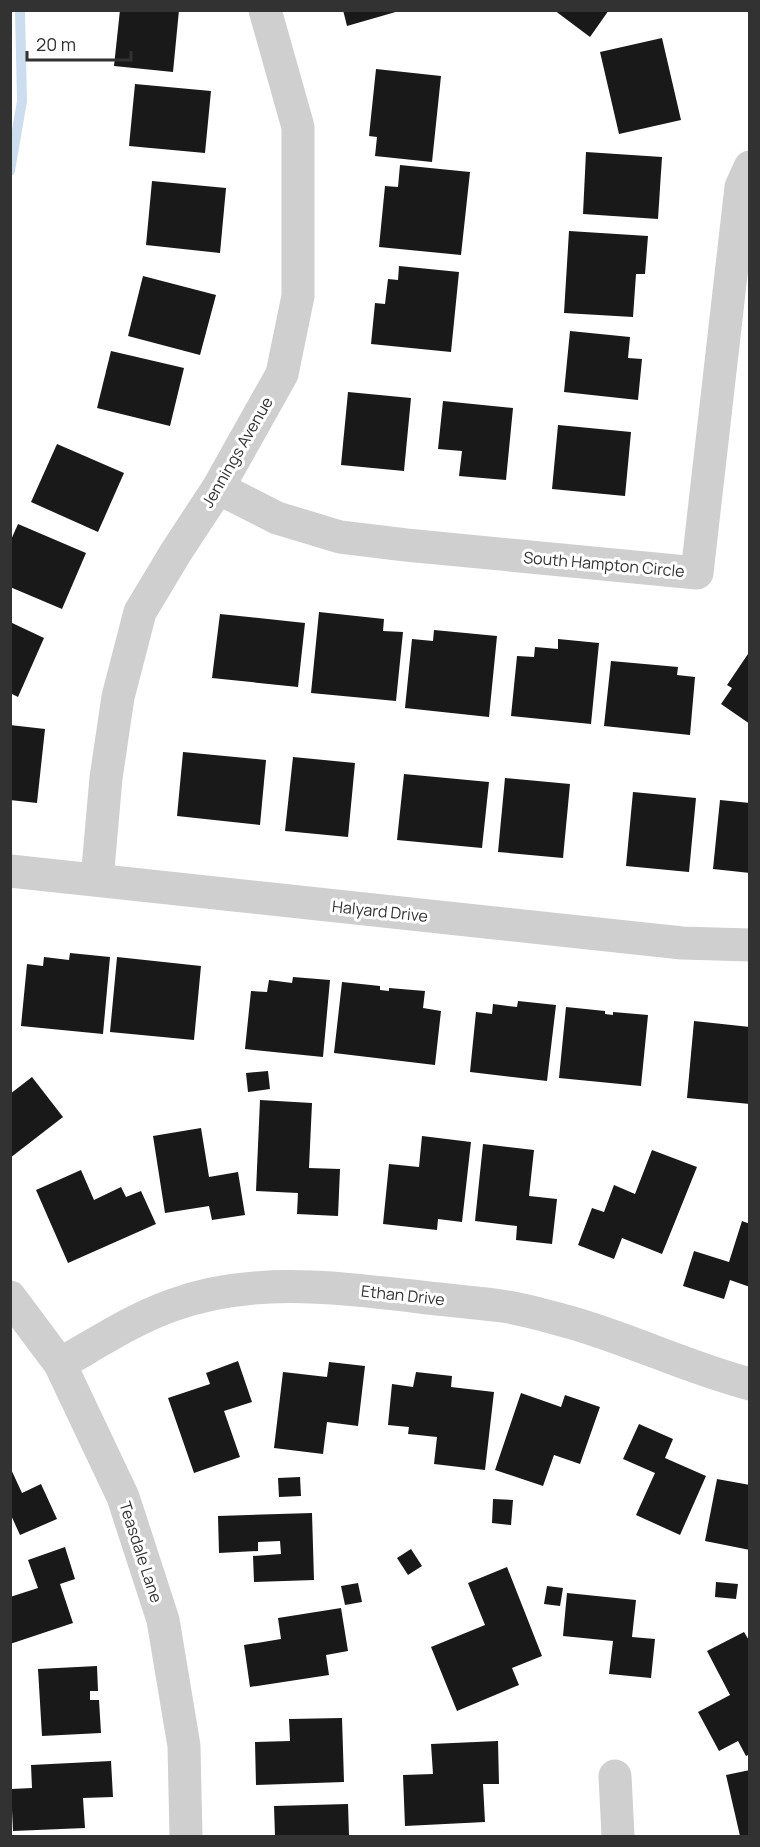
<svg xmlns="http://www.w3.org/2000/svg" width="760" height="1847" font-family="Manrope,sans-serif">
<rect width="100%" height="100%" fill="#fff"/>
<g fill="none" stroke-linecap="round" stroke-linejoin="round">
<path stroke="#ccddef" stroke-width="10" d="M 10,171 L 22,101 L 20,10"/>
</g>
<g fill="#191919">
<path d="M 120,10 L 179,10 L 173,72 L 114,66 Z"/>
<path d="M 343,10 L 399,10 L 399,11 L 347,26 Z"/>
<path d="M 554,10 L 609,10 L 590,37 Z"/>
<path d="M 662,38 L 681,120 L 619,134 L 600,52 Z"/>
<path d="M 376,69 L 441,76 L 432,162 L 375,156 L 377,137 L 369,136 Z"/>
<path d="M 135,84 L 211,91 L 205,153 L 129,146 Z"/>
<path d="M 586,152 L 662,157 L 658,219 L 583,214 Z"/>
<path d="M 400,165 L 470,172 L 461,255 L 379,247 L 385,186 L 398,187 Z"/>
<path d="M 152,181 L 226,188 L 220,253 L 146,245 Z"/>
<path d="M 569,231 L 648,236 L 645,274 L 636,274 L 633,317 L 564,313 Z"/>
<path d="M 399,266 L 459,272 L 451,352 L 371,344 L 375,303 L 385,304 L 388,279 L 398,280 Z"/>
<path d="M 143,276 L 216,295 L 200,355 L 128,336 Z"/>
<path d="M 570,331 L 630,337 L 628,358 L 642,359 L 638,400 L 564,392 Z"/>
<path d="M 111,351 L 184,368 L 170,426 L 97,408 Z"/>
<path d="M 348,392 L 411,398 L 404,471 L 341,465 Z"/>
<path d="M 443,401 L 513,408 L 506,480 L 459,476 L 462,451 L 438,449 Z"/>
<path d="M 558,425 L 631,432 L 625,496 L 552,489 Z"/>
<path d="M 57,444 L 124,473 L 98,532 L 31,502 Z"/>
<path d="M 18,524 L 86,553 L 62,609 L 10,587 L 10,542 Z"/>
<path d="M 319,612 L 384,619 L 383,631 L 403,632 L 396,701 L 311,693 Z"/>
<path d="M 220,614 L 305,623 L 298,687 L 212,678 Z"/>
<path d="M 10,622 L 44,638 L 18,697 L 10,693 Z"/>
<path d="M 434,630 L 497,636 L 489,717 L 405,708 L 412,639 L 433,641 Z"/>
<path d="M 558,639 L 599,643 L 591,724 L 511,716 L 517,656 L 534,657 L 535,647 L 558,649 Z"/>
<path d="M 750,651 L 750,724 L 721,704 L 732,688 L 727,685 Z"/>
<path d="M 611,661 L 678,667 L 677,675 L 695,677 L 690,735 L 604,726 Z"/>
<path d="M 10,725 L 45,729 L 37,803 L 10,800 Z"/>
<path d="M 183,752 L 266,760 L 260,825 L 177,816 Z"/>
<path d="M 293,757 L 355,763 L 348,837 L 285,831 Z"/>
<path d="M 404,774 L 489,782 L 482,848 L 397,840 Z"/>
<path d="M 505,778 L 570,784 L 563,858 L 498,852 Z"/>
<path d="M 633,792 L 696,798 L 689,872 L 626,866 Z"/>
<path d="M 720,800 L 750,803 L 750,873 L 713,869 Z"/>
<path d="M 70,953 L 110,957 L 103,1034 L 21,1026 L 27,964 L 43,966 L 44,957 L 69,960 Z"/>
<path d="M 117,957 L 201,966 L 194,1040 L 110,1032 Z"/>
<path d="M 293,977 L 330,980 L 323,1057 L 245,1049 L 251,991 L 267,992 L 269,980 L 292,983 Z"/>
<path d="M 342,982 L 380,986 L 380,990 L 389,991 L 389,988 L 425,991 L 423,1008 L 441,1011 L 435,1065 L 334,1053 Z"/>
<path d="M 518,1001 L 556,1005 L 547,1081 L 470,1072 L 476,1012 L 492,1014 L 493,1004 L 517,1007 Z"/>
<path d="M 566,1007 L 605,1011 L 605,1014 L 613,1015 L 613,1012 L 648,1015 L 641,1086 L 559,1078 Z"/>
<path d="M 694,1021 L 750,1027 L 750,1104 L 687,1098 Z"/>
<path d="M 268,1071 L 270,1089 L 248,1092 L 246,1073 Z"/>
<path d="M 32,1077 L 63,1117 L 10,1158 L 10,1094 Z"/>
<path d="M 260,1100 L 312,1103 L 309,1168 L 340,1169 L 338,1216 L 297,1214 L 298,1193 L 256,1191 Z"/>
<path d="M 201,1128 L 209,1177 L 238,1172 L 245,1215 L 212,1220 L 209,1206 L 165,1213 L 153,1136 Z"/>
<path d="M 422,1136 L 471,1142 L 462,1222 L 438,1219 L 437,1230 L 383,1224 L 389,1164 L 419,1167 Z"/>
<path d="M 483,1144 L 534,1150 L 529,1196 L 557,1199 L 552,1244 L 516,1240 L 517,1226 L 475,1221 Z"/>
<path d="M 652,1150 L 697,1167 L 662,1254 L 622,1238 L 614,1259 L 578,1245 L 592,1208 L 604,1212 L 614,1185 L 635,1194 Z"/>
<path d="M 81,1170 L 94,1200 L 121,1187 L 126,1197 L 141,1191 L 156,1224 L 68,1263 L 36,1190 Z"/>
<path d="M 742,1221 L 750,1224 L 750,1287 L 730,1280 L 724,1299 L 683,1286 L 694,1251 L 729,1262 Z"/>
<path d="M 238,1361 L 252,1402 L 224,1411 L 240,1457 L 194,1473 L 168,1398 L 210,1384 L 206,1373 Z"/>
<path d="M 329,1362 L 365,1366 L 358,1426 L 327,1422 L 323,1454 L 274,1448 L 283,1372 L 327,1377 Z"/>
<path d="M 416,1372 L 452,1376 L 451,1387 L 494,1392 L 485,1470 L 434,1464 L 437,1437 L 408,1434 L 409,1427 L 388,1425 L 392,1384 L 413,1387 Z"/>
<path d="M 521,1393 L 561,1407 L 565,1395 L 600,1407 L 580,1464 L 554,1455 L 543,1486 L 495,1470 Z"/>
<path d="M 639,1424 L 673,1439 L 665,1458 L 706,1476 L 680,1535 L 636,1515 L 655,1473 L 623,1459 Z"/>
<path d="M 10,1467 L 22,1493 L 41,1484 L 57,1519 L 20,1535 L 10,1513 Z"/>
<path d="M 300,1477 L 301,1496 L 279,1497 L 278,1478 Z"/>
<path d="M 717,1479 L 750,1485 L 750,1550 L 705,1541 Z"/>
<path d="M 493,1499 L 513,1500 L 511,1525 L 492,1523 Z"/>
<path d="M 312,1513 L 314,1580 L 254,1582 L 253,1556 L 281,1554 L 280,1541 L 258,1542 L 258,1551 L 219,1553 L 218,1516 Z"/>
<path d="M 65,1547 L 75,1579 L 60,1584 L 73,1623 L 10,1644 L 10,1597 L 38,1588 L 28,1560 Z"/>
<path d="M 411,1549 L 422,1566 L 408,1575 L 397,1558 Z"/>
<path d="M 507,1567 L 542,1656 L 512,1668 L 519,1685 L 457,1711 L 431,1647 L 485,1625 L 468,1583 Z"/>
<path d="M 716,1582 L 738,1584 L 736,1599 L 715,1597 Z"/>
<path d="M 358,1583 L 362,1602 L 345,1605 L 341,1586 Z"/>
<path d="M 547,1586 L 563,1588 L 560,1606 L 544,1604 Z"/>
<path d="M 567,1593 L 636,1600 L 632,1637 L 655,1639 L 651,1678 L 609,1674 L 613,1641 L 563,1636 Z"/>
<path d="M 341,1608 L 348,1651 L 326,1655 L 329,1675 L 250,1687 L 244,1645 L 281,1639 L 278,1618 Z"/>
<path d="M 744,1632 L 750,1642 L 750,1754 L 746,1756 L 738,1741 L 719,1751 L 698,1712 L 730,1695 L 707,1651 Z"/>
<path d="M 97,1666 L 98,1691 L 90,1691 L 90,1700 L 99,1700 L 101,1733 L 42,1736 L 38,1669 Z"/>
<path d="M 342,1718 L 344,1782 L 256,1785 L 255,1742 L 290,1741 L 289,1719 Z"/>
<path d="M 498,1741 L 499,1784 L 483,1784 L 485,1822 L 405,1826 L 403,1775 L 433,1774 L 431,1744 Z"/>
<path d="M 111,1761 L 113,1797 L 83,1798 L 85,1828 L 13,1831 L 11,1789 L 32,1788 L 31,1765 Z"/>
<path d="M 750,1770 L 750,1836 L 740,1836 L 726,1775 Z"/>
<path d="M 348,1804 L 349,1836 L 275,1836 L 274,1806 Z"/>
</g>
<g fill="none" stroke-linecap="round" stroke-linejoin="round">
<g stroke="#cfcfcf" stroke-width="33">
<path d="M 218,488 L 277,518 L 340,537 L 406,545 L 697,573 L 741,187 L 750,167"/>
<path d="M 10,871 L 682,943 L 750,945"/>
<path d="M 97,880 L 106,778 L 118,697 L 140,612 L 176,552 L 218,488 L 282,374 L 298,296 L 298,127 L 265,10"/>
<path d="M 10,1297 L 60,1364 L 123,1497 L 163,1620 L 184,1746 L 186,1836"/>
<path d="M 60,1364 C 97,1343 133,1319 173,1305 C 250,1277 332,1287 412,1296 C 442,1300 472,1302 502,1306 C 524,1309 547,1316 569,1322 C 630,1339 688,1368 750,1384"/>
<path d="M 615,1776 L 618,1836"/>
</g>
</g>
<g text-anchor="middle" stroke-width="6" stroke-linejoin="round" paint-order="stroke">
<g font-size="16" fill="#323232" stroke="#fff">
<text transform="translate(237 452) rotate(-60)" y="6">Jennings Avenue</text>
<text transform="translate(604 564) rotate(5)" y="6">South Hampton Circle</text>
<text transform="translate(380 911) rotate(6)" y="6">Halyard Drive</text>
<text transform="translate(403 1295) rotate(6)" y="6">Ethan Drive</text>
<text transform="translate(141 1552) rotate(72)" y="6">Teasdale Lane</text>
</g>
</g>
<rect width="760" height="1847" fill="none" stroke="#323232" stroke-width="24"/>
<path d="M27 51v9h104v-9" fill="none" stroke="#323232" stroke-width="3"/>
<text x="36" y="51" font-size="18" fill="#323232" stroke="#ffffff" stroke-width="4.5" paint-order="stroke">20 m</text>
</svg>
